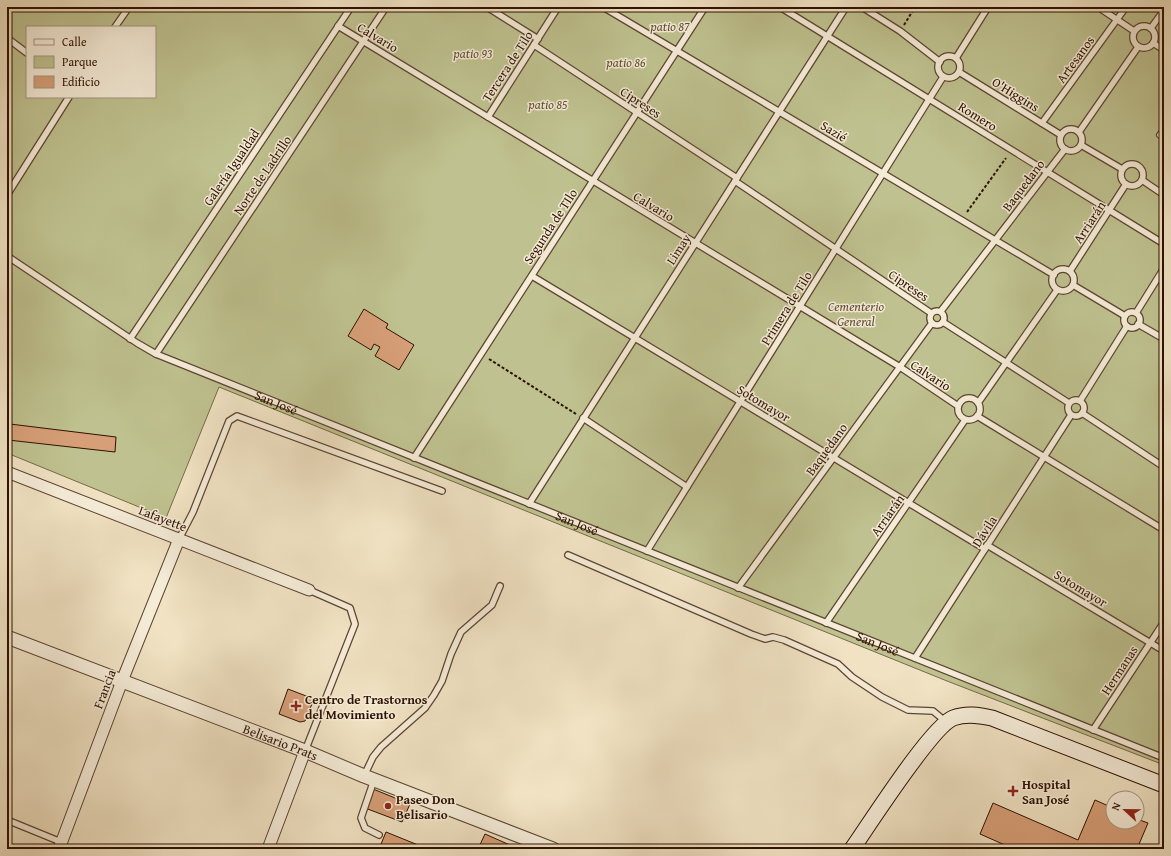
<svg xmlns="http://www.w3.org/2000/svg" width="1171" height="856" font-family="'Gentium Book Plus',serif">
<rect width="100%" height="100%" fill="#f0e2c3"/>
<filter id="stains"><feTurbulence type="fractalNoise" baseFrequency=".005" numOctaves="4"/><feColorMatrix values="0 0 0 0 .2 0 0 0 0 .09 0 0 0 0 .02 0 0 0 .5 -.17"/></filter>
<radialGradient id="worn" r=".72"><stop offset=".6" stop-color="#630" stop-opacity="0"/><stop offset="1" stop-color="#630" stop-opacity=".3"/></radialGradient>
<path fill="#bfc290" stroke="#766a48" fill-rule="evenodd" d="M 7,7 L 1164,7 L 1164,765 L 947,681 L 219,387 L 166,518 L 7,453 ZM 27,27 L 155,27 L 155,97 L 27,97 Z"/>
<g fill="#d79f78" stroke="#2e1100">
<path d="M 364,309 L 388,324 L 386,328 L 414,345 L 399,370 L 375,356 L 380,347 L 374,344 L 371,350 L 348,336 Z"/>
<path d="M 10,424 L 116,437 L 115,452 L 8,440 Z"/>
<path d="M 288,689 L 314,699 L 305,721 L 300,722 L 279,714 Z"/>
<path d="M 373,789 L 410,804 L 402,822 L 365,808 Z"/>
<path d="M 1095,800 L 1113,808 L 1113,822 L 1137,822 L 1137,819 L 1148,823 L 1137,849 L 1014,849 L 980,834 L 993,803 L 1078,840 Z"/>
<path d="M 386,832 L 428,849 L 379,849 Z"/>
<path d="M 485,834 L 519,849 L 478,849 Z"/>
<path d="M 7,842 L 23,849 L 7,849 Z"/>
</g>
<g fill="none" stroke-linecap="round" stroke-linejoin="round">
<g stroke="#5e4531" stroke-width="8">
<g id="service">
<path d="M 487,7 L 538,39"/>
<path d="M 603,7 L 1054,275"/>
<path d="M 780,7 L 1164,244"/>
<path d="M 862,7 L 900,31 L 940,62"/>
<path d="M 1098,7 L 1134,31"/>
<circle cx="1144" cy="37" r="11"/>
<path d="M 338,26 L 900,367 L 958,406"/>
<path d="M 115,27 L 129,7"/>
<path d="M 1151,28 L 1164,10"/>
<path d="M 7,38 L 27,53"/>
<path d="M 1153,43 L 1164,50"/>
<path d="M 534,45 L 737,178"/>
<circle cx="949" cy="67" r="11"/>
<path d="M 956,58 L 988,7"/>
<path d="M 959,72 L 1061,135"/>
<path d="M 488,117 L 558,7"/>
<path d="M 1042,123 L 1126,7"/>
<circle cx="1071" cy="140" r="11"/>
<path d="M 1079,132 L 1138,47"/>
<path d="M 1160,135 L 1164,130"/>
<path d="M 1081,145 L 1122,169"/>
<circle cx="1132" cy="175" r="11"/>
<path d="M 1142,180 L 1164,195"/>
<path d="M 735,181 L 931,313"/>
<path d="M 7,195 L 69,97"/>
<path id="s1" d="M 7,256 L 137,343 L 156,354 L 1164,758"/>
<circle cx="1063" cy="280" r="11"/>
<path d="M 1070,271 L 1126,184"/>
<path d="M 532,276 L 985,549"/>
<path d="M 1073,285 L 1125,316"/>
<circle cx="937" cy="318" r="7"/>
<path d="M 941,311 L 1065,149"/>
<circle cx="1132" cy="320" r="8"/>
<path d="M 1136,313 L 1164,268"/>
<path d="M 943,322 L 1069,403"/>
<path d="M 1138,324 L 1164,339"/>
<path d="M 130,339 L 351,7"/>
<path d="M 156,354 L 386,7"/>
<circle cx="969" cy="409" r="11"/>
<circle cx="1076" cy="408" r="8"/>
<path d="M 1080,401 L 1127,326"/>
<path d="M 978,403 L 1057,290"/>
<path d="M 1082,413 L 1164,467"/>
<path d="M 977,416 L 1164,530"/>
<path d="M 583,418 L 687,487"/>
<path d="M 414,458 L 705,7"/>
<path d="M 529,504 L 846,7"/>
<path d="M 179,539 L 193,512 L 229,421 L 237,416 L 442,491"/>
<path d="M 987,545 L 1164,651"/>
<path d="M 647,551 L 943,77"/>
<path d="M 568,555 L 751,634 L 765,639 L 773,637 L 784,640 L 838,664 L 852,677 L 882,697 L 908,710 L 933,711 L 945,721"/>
<path d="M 738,588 L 932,323"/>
<path d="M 826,623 L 965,420"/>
<path d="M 915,658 L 1071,415"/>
<path d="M 1093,730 L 1164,622"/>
<path d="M 305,751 L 355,624 L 350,608 L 309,590"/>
<path d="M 364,776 L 373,757 L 381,747 L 425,708 L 434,695 L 442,681 L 451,654 L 461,632 L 492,605 L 500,586"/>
<path d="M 374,780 L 361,818 L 365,828 L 379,835"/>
<path d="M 7,820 L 61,842"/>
</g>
</g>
<g stroke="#5e4531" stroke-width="13">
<g id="minor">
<path d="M 7,472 L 309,590"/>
<path d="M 59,849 L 122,681 L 179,539"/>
<path d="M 268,849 L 305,751"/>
</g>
</g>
<g stroke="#5e4531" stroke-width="15">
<g id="tertiary">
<path id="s2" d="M 7,637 L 305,751 L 364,776 L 553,849"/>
</g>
</g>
<g stroke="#2e1100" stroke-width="17">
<path id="secondary" d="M 852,849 C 869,825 931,727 953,718 C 966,713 979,715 992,718 L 1164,785"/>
</g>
<g stroke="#2e1100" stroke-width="2" stroke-dasharray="3 2" stroke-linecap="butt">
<path d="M 904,25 L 915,7"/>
<path d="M 967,212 L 1006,158"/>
<path d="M 489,359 L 576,414"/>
</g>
<use href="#service" stroke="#f5ecd8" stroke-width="5.5"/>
<use href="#minor" stroke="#f5ecd8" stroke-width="11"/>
<use href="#tertiary" stroke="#f5ecd8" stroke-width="13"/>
<use href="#secondary" stroke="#f5ecd8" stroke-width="15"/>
</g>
<g fill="#8f2418" stroke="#f5ecd8" stroke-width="1.5">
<path d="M294 700h4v4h4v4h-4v4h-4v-4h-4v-4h4z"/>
<path d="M1011 785h4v4h4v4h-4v4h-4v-4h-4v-4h4z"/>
<circle cx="388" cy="806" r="4"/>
</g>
<g text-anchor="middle" stroke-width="3" stroke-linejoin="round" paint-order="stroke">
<g font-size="13" font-style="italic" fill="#614f32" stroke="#f5ecd8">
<text x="670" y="31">patio 87</text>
<text x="473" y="58">patio 93</text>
<text x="626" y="67">patio 86</text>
<text x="548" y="109">patio 85</text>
<text x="856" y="311">Cementerio<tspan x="856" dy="15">General</tspan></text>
</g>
<g font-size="13" fill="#2e1100" stroke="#f5ecd8">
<text transform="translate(378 37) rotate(31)" y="5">Calvario</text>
<text transform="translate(1075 59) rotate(-54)" y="5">Artesanos</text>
<text transform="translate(507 66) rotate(-57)" y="5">Tercera de Tilo</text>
<text transform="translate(1016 94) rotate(32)" y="5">O'Higgins</text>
<text transform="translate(641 102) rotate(33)" y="5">Cipreses</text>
<text transform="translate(978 116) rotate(32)" y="5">Romero</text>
<text transform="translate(834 131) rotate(31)" y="5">Sazié</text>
<text transform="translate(231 167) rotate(-56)" y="5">Galería Igualdad</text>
<text transform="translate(262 175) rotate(-56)" y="5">Norte de Ladrillo</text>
<text transform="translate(1023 185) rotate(-53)" y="5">Baquedano</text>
<text transform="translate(654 206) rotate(31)" y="5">Calvario</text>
<text transform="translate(1089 222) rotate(-57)" y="5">Arriarán</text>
<text transform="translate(550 226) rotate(-57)" y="5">Segunda de TIlo</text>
<text transform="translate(678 249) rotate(-57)" y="5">Limay</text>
<text transform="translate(909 285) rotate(34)" y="5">Cipreses</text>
<text transform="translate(786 308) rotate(-58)" y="5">Primera de Tilo</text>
<text transform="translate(931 375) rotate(33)" y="5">Calvario</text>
<text dy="5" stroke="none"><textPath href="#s1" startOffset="308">San José</textPath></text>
<text transform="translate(764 403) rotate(31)" y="5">Sotomayor</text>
<text transform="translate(826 449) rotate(-54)" y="5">Baquedano</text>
<text transform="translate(887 515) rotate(-55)" y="5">Arriarán</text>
<text transform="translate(163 518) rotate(21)" y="5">Lafayette</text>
<text dy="5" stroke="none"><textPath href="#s1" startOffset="632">San José</textPath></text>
<text transform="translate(984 531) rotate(-57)" y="5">Dávila</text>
<text transform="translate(1081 588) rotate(31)" y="5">Sotomayor</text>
<text dy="5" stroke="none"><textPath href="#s1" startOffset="956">San José</textPath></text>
<text transform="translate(1119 670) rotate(-57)" y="5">Hermanas</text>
<text transform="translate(104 689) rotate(-69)" y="5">Francia</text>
<text dy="5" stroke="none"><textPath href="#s2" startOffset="293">Belisario Prats</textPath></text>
</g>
<g font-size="13" font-weight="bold" fill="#2e1100" stroke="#f5ecd8" text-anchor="start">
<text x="305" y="704">Centro de Trastornos<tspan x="305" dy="15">del Movimiento</tspan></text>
<text x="1022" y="789">Hospital<tspan x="1022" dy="15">San José</tspan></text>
<text x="396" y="804">Paseo Don<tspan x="396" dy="15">Belisario</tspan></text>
</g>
</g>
<rect width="1171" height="856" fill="none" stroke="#f0e2c3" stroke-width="24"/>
<rect x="8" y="8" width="1155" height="840" fill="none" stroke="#2e1100" stroke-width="2"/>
<rect x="12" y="12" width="1147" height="832" fill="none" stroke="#2e1100"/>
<rect x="26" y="26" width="130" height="72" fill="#f5ecd8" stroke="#a59482"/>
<rect x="34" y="39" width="20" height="6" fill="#f5ecd8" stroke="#a59482"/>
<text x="62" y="46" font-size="12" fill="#2e1100">Calle</text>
<rect x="34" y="56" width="20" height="12" fill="#bfc290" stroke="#a59482"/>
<text x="62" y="66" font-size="12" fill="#2e1100">Parque</text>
<rect x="34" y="76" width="20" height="12" fill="#d79f78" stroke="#a59482"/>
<text x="62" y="86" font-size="12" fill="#2e1100">Edificio</text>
<g transform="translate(1125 810) rotate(292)"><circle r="19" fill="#f5ecd8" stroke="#a59482"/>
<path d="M0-3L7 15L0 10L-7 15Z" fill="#8f2418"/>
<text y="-6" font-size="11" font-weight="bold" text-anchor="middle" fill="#2e1100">N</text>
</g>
<rect width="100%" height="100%" filter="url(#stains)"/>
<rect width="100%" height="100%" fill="url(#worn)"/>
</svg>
